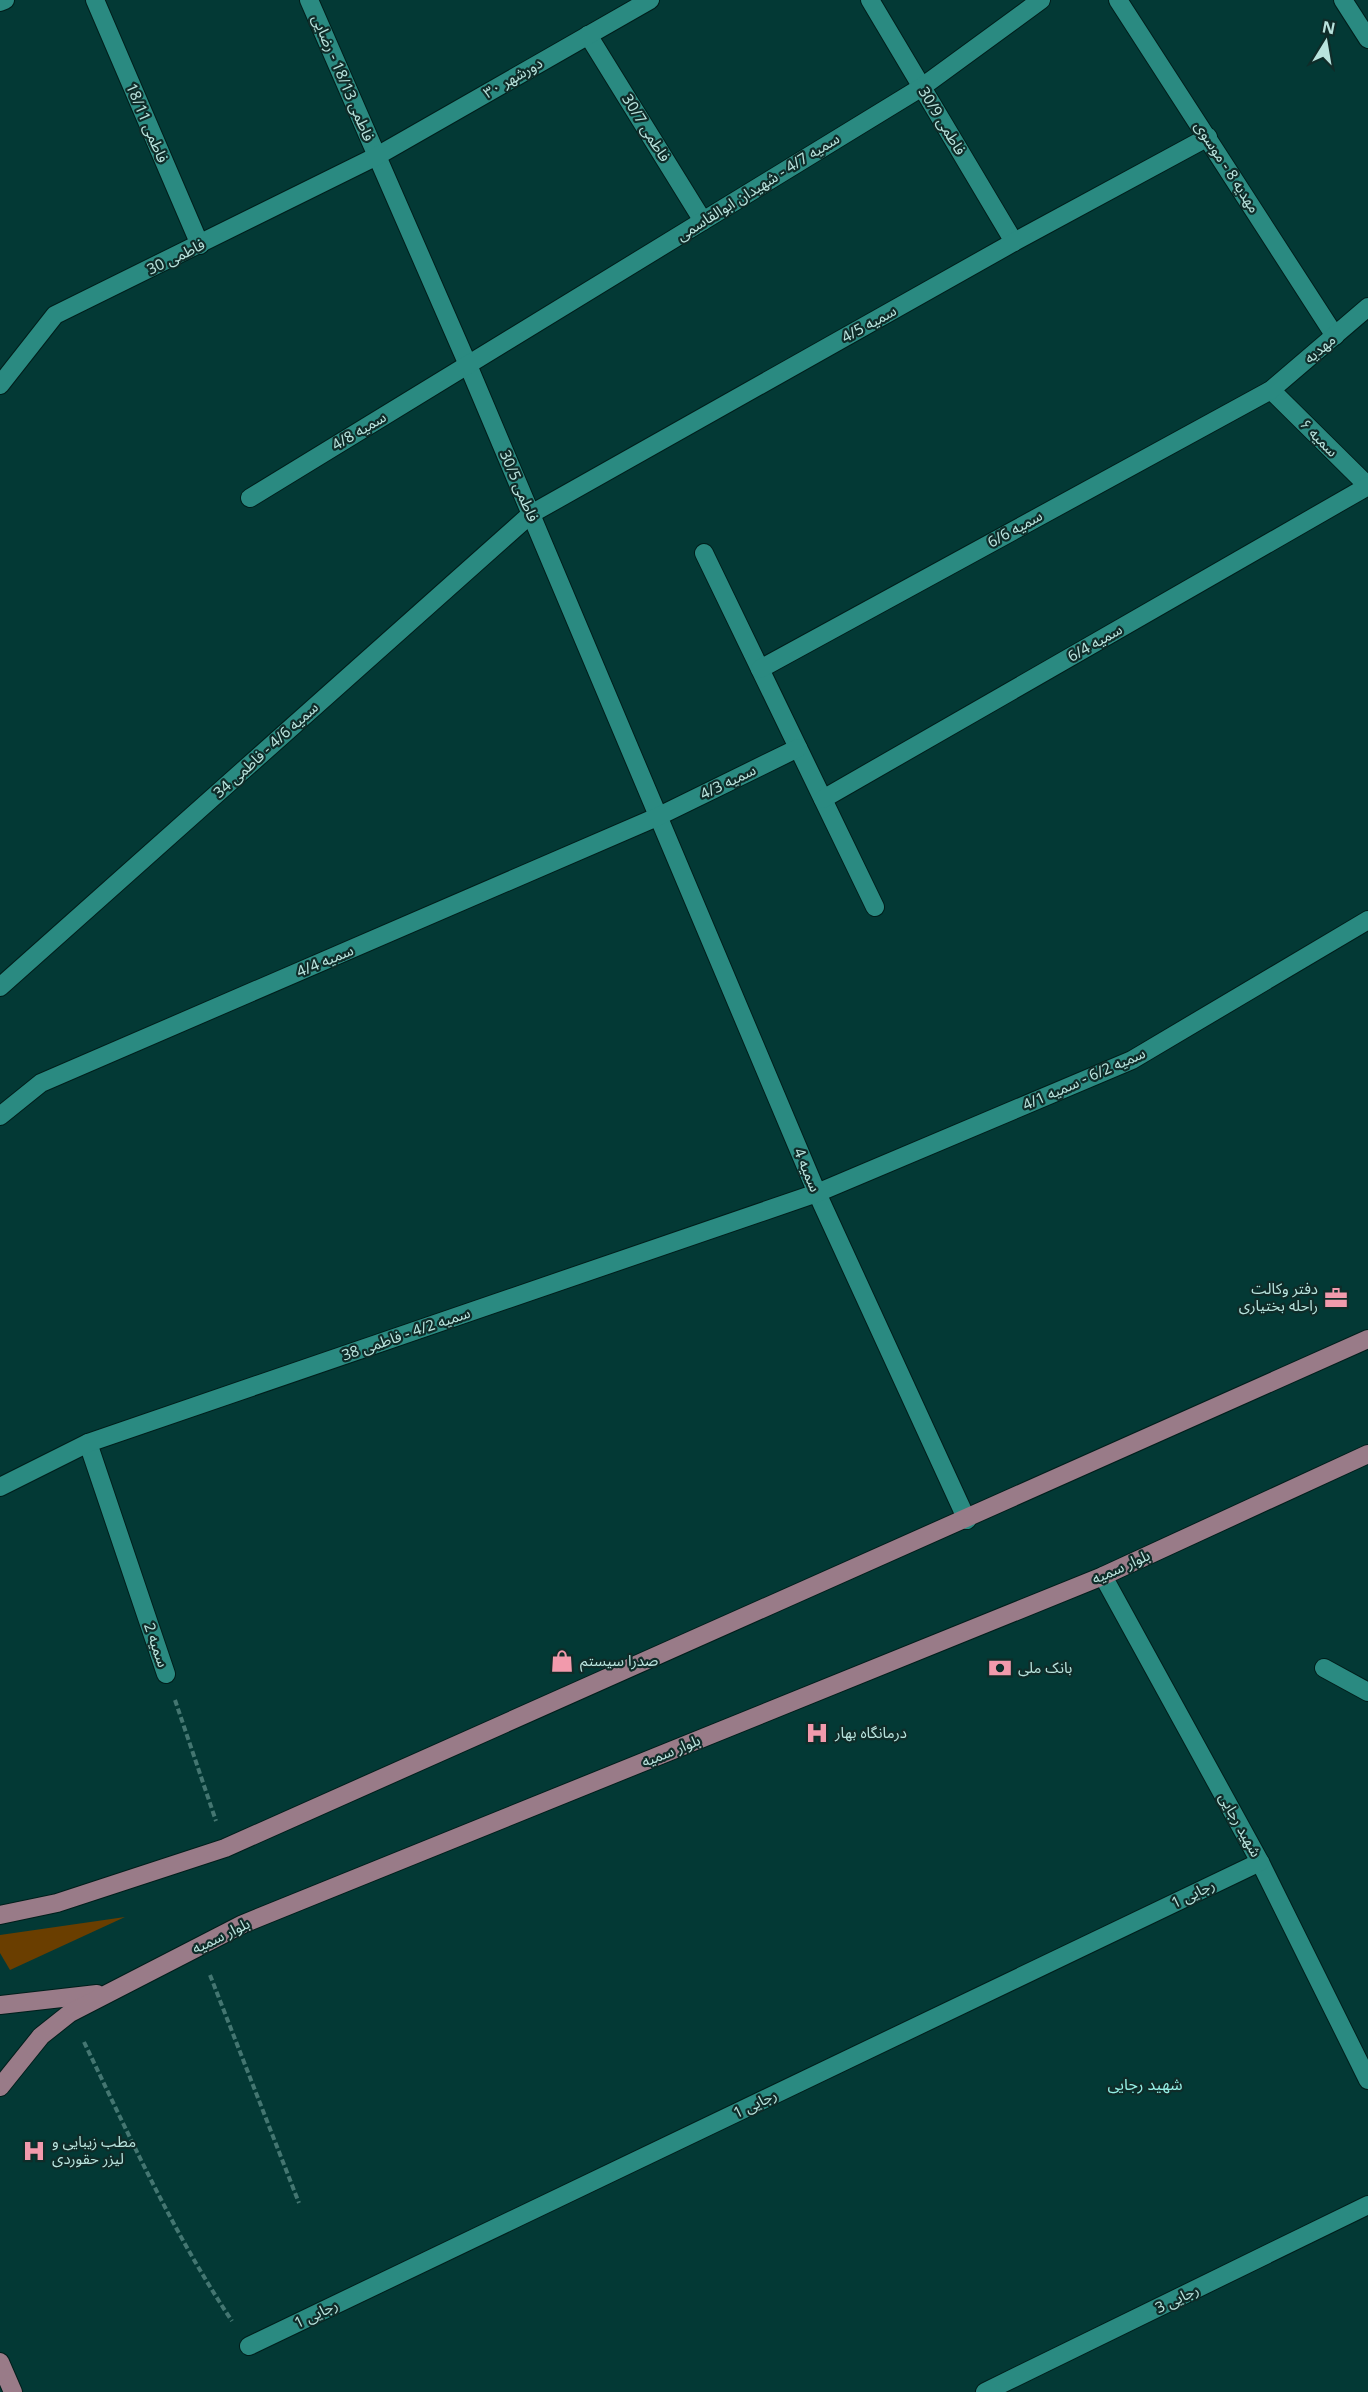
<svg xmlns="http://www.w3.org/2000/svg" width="1368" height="2392" font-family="Georgia,'Noto Sans Arabic',serif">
<rect width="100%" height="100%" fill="#033935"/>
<path fill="#6a3e00" d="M 125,1917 L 10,1970 L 0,1953 L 0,1935 Z"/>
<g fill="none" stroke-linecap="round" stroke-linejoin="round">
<g stroke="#011e1b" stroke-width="20">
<g id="minor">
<path d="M 95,0 L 200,245"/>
<path d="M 309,0 L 468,365 L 817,1193 L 967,1520"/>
<path d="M 870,0 L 1014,242"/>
<path d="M 1118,0 L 1335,336"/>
<path d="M 1343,0 L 1368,39"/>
<path d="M 0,2 L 5,0"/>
<path d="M 588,35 L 703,221"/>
<path d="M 0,385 L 55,315 L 377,156 L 650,0"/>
<path d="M 1271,390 L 1368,486"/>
<path d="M 250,498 L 922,87 L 1041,0"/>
<path d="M 704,553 L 875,907"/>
<path d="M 760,669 L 1271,390 L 1368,307"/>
<path d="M 823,799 L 1368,486"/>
<path d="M 0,987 L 531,514 L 1014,242 L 1208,137"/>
<path d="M 0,1116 L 41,1083 L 657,817 L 798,748"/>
<path d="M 88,1443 L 166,1674"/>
<path d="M 0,1487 L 88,1443 L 817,1193 L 1132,1060 L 1368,920"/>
<path d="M 1103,1576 L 1260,1862 L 1368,2080"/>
<path d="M 1324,1668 L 1368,1692"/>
<path d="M 249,2346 L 1260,1862"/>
<path d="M 985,2392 L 1368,2205"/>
</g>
</g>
<g stroke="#011e1b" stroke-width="20">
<g id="major">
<path d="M 0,1915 L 57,1903 L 225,1848 L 1368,1339"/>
<path d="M 0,2005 L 97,1994"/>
<path d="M 0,2087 L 41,2036 L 70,2013 L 243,1924 L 1103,1576 L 1368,1454"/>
<path d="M 0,2362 L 13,2392"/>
</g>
</g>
<g stroke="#447671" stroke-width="4" stroke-dasharray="6 3" stroke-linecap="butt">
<path d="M 175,1700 L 216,1821"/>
<path d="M 210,1975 L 299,2203"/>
<path d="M 84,2042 C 130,2137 173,2233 232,2321"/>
</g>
<use href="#minor" stroke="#2a8a81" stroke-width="18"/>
<use href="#major" stroke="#997b88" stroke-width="18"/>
</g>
<defs>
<g id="office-bare" transform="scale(1.8)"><path d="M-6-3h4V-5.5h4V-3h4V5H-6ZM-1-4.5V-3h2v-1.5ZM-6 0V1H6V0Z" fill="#f29aac" stroke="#0f2c29" stroke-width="2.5" paint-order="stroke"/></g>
<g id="shop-bare" transform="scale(1.8)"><path d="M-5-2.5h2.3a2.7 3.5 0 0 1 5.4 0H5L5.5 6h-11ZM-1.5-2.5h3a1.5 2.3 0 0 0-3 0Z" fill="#f29aac" stroke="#0f2c29" stroke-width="2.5" paint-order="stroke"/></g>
<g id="bank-bare" transform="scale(1.8)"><path d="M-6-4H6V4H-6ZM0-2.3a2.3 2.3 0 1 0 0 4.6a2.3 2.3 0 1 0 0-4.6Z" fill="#f29aac" stroke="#0f2c29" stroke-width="2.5" paint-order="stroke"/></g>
<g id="hospital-bare" transform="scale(1.8)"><path d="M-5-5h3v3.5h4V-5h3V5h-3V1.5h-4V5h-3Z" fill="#f29aac" stroke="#0f2c29" stroke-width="2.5" paint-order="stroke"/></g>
</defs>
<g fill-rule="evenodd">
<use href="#office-bare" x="1336" y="1298"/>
<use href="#shop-bare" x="562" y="1661"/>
<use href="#bank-bare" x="1000" y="1668"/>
<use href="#hospital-bare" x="817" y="1733"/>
<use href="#hospital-bare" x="34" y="2151"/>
</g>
<g text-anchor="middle" stroke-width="4.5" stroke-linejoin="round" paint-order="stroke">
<g font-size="15" fill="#b9e3dd" stroke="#0f2c29">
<text transform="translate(343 78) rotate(67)" y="5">فاطمی 18/13 - رضایی</text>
<text transform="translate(513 78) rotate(-30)" y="5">دورشهر ۳۰</text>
<text transform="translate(942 121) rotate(59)" y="5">فاطمی 30/9</text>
<text transform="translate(147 123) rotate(67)" y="5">فاطمی 18/11</text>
<text transform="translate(646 128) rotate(58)" y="5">فاطمی 30/7</text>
<text transform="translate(1227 167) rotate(57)" y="5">مهدیه 8 - موسوی</text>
<text transform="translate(758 187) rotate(-32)" y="5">سمیه 4/7 - شهیدان ابوالقاسمی</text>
<text transform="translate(176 257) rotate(-26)" y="5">فاطمی 30</text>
<text transform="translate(869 324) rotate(-29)" y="5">سمیه 4/5</text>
<text transform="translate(1320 349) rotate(-40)" y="5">مهدیه</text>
<text transform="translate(359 431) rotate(-31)" y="5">سمیه 4/8</text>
<text transform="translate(1319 438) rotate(45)" y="5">سمیه ۶</text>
<text transform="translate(519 486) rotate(67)" y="5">فاطمی 30/5</text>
<text transform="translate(1015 529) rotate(-29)" y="5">سمیه 6/6</text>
<text transform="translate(1095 643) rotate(-30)" y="5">سمیه 6/4</text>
<text transform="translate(266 750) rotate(-42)" y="5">سمیه 4/6 - فاطمی 34</text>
<text transform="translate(728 782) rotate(-26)" y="5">سمیه 4/3</text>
<text transform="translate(325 961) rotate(-23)" y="5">سمیه 4/4</text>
<text transform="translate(1084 1079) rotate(-24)" y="5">سمیه 6/2 - سمیه 4/1</text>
<text transform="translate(807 1170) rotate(67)" y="5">سمیه 4</text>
<text transform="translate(406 1334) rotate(-19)" y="5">سمیه 4/2 - فاطمی 38</text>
<text transform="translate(1121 1567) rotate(-24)" y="5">بلوار سمیه</text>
<text transform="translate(156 1645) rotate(71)" y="5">سمیه 2</text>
<text transform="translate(671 1751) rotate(-22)" y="5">بلوار سمیه</text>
<text transform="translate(1240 1825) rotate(61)" y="5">شهید رجایی</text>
<text transform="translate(1193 1894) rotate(-26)" y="5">رجایی 1</text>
<text transform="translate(221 1936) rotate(-26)" y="5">بلوار سمیه</text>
<text transform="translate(755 2104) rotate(-26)" y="5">رجایی 1</text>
<text transform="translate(1177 2299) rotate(-26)" y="5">رجایی 3</text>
<text transform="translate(316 2314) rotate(-26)" y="5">رجایی 1</text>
</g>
<g font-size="15" fill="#b9e3dd" stroke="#0f2c29" text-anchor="start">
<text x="1318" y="1294" text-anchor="end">دفتر وکالت<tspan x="1318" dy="17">راحله بختیاری</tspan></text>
<text x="580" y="1666">صدرا سیستم</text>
<text x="1018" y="1673">بانک ملی</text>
<text x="835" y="1738">درمانگاه بهار</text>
<text x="52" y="2147">مطب زیبایی و<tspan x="52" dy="17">لیزر حقوردی</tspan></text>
</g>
<g font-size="16" fill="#97f1e7" stroke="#0f2c29">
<text x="1145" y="2090">شهید رجایی</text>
</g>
</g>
<g transform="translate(1326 42) rotate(11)" stroke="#0f2c29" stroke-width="4.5" paint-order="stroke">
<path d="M0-4.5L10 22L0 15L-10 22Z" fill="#b9e3dd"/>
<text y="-9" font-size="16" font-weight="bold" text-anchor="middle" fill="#b9e3dd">N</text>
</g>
</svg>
